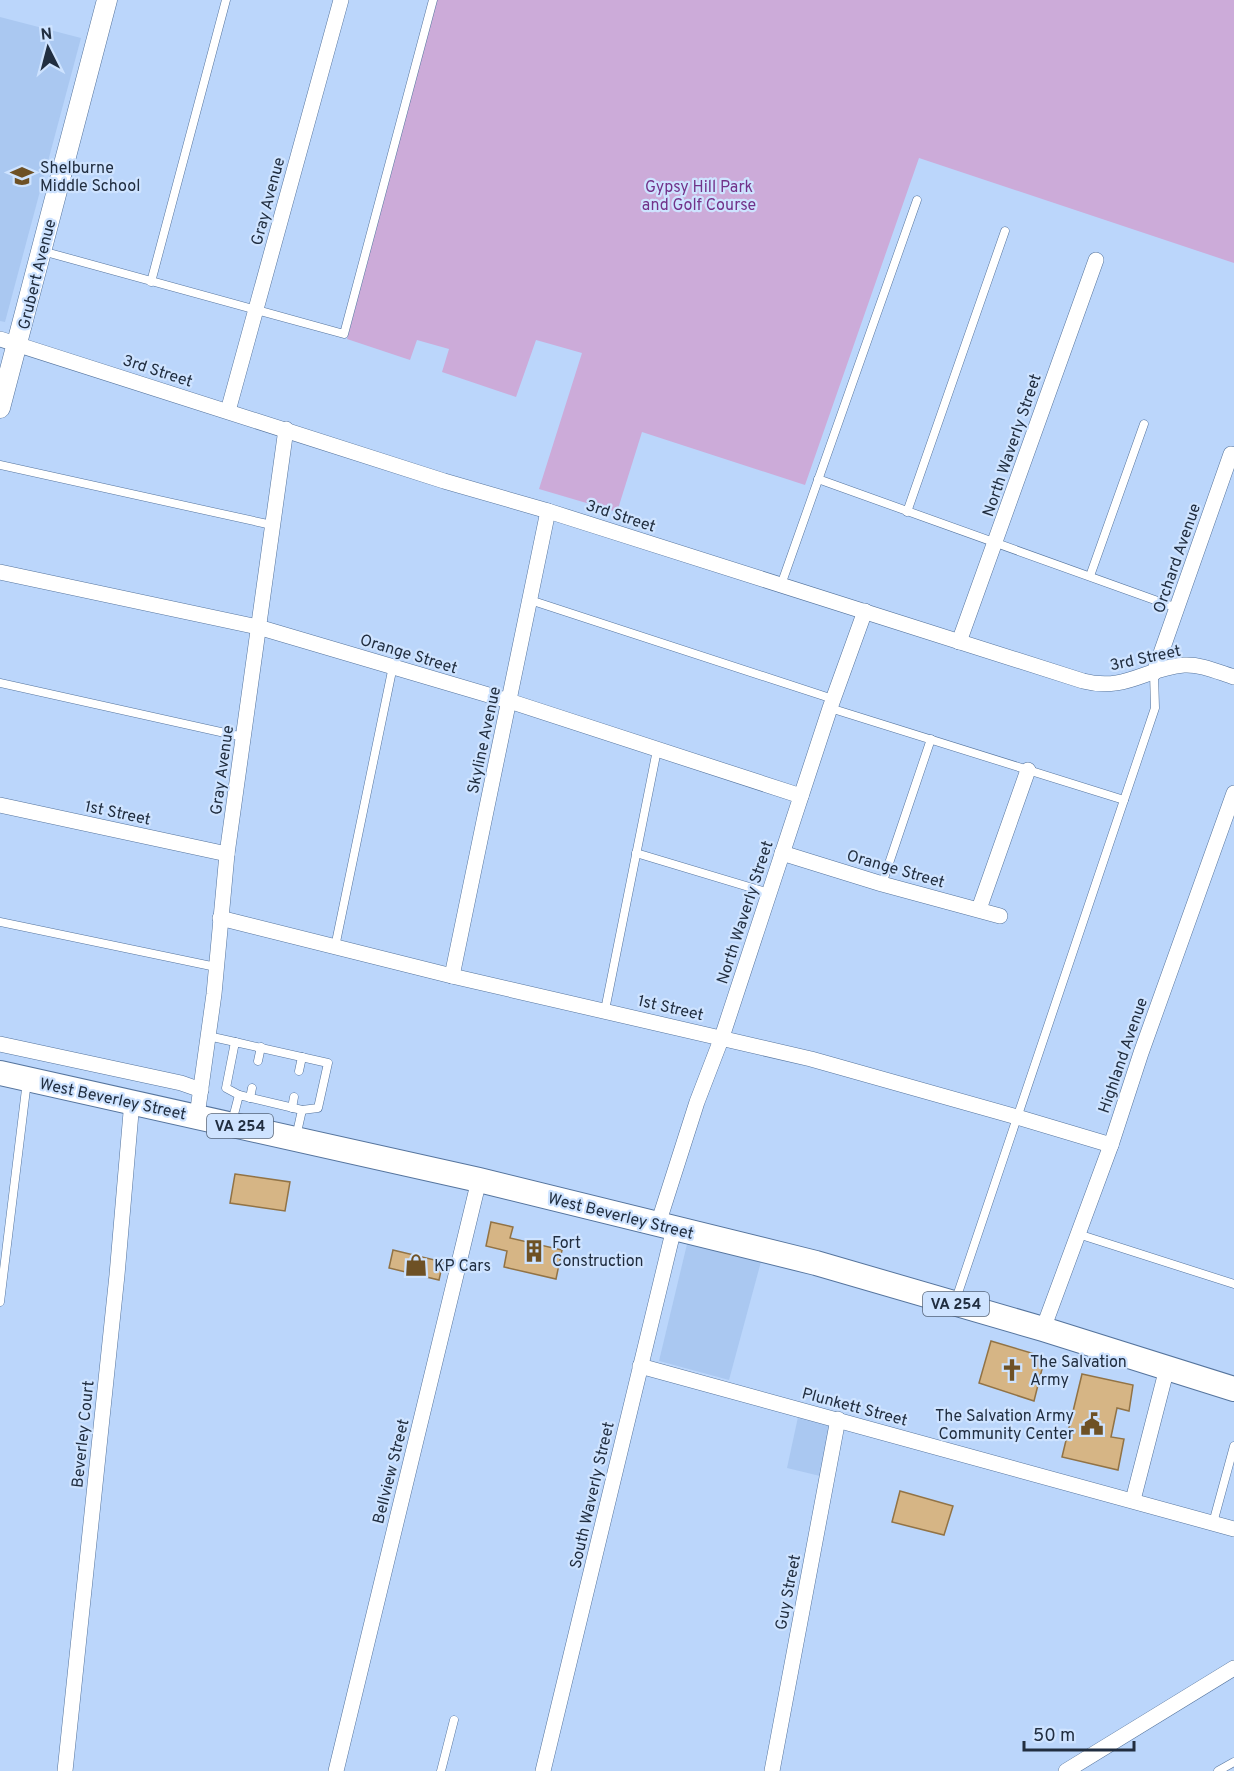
<svg xmlns="http://www.w3.org/2000/svg" width="1234" height="1771" font-family="Overpass,sans-serif">
<rect width="100%" height="100%" fill="#bbd6fb"/>
<g fill="#aac8f1">
<path d="M 0,17 L 81,38 L 5,322 L 0,321 Z"/>
<path d="M 688,1240 L 762,1258 L 729,1380 L 659,1361 Z"/>
<path d="M 798,1417 L 830,1426 L 820,1476 L 787,1468 Z"/>
</g>
<path fill="#ccabd9" d="M 437,0 L 1234,0 L 1234,263 L 919,158 L 805,485 L 642,432 L 617,512 L 539,489 L 582,353 L 536,340 L 516,397 L 442,372 L 449,349 L 417,340 L 410,360 L 347,339 Z"/>
<g fill="#d6b585" stroke="#927345" stroke-width="1.5">
<path d="M 235,1174 L 290,1182 L 285,1211 L 230,1203 Z"/>
<path d="M 491,1222 L 513,1227 L 510,1238 L 562,1250 L 556,1279 L 504,1267 L 507,1251 L 486,1246 Z"/>
<path d="M 393,1250 L 443,1262 L 439,1280 L 389,1268 Z"/>
<path d="M 991,1341 L 1045,1357 L 1034,1401 L 979,1383 Z"/>
<path d="M 1082,1374 L 1133,1385 L 1129,1411 L 1117,1408 L 1111,1437 L 1124,1439 L 1118,1470 L 1062,1457 Z"/>
<path d="M 900,1491 L 953,1506 L 944,1535 L 892,1522 Z"/>
</g>
<g fill="none" stroke-linecap="round" stroke-linejoin="round">
<g stroke="#55749d" stroke-width="9">
<g id="service">
<path d="M 42,251 L 344,334 L 433,0"/>
<path d="M 151,282 L 226,0"/>
<path d="M 0,465 L 272,525"/>
<path d="M 818,479 L 1177,608"/>
<path d="M 907,512 L 1005,231"/>
<path d="M 1090,576 L 1144,424"/>
<path d="M 781,585 L 917,200"/>
<path d="M 530,600 L 833,699"/>
<path d="M 0,683 L 243,737"/>
<path d="M 830,708 L 1124,800"/>
<path d="M 636,853 L 769,893"/>
<path d="M 882,884 L 931,739"/>
<path d="M 0,922 L 216,967"/>
<path d="M 335,947 L 393,666"/>
<path d="M 605,1010 L 657,750"/>
<path d="M 208,1036 L 235,1042"/>
<path d="M 258,1061 L 261,1047"/>
<path d="M 299,1071 L 302,1057"/>
<path d="M 239,1095 L 226,1088 L 235,1042 L 328,1063 L 318,1108 L 302,1110"/>
<path d="M 250,1098 L 252,1088"/>
<path d="M 292,1108 L 294,1097"/>
<path d="M 232,1122 L 239,1095 L 302,1110 L 296,1137"/>
<path d="M 1078,1234 L 1234,1284"/>
<path d="M 0,1302 L 27,1081"/>
<path d="M 955,1302 L 1155,708 L 1154,673"/>
<path d="M 1213,1523 L 1234,1446"/>
<path d="M 441,1771 L 454,1720"/>
<path d="M 1218,1771 L 1234,1762"/>
</g>
</g>
<g stroke="#55749d" stroke-width="16">
<g id="minor">
<path d="M 0,339 L 444,481 L 548,511 L 1083,681 C 1126,692 1145,668 1184,665 C 1201,664 1218,672 1234,677"/>
<path d="M 228,411 L 341,0"/>
<path d="M 0,572 L 258,627 L 509,701 L 801,796"/>
<path d="M 959,642 L 1096,260"/>
<path d="M 1154,673 L 1231,454"/>
<path d="M 0,805 L 227,854"/>
<path d="M 782,853 L 882,884 L 1000,916"/>
<path d="M 979,909 L 1028,770"/>
<path d="M 220,918 L 452,976 L 811,1059 L 1017,1117 L 1111,1145"/>
<path d="M 452,976 L 548,511"/>
<path d="M 0,1044 L 181,1083 L 201,1090"/>
<path d="M 197,1116 L 214,994 L 227,854 L 286,429"/>
<path d="M 658,1224 L 697,1102 L 722,1037 L 830,708 L 865,611"/>
<path d="M 1043,1329 L 1111,1145 L 1141,1053 L 1234,793"/>
<path d="M 640,1366 L 1234,1529"/>
<path d="M 1133,1500 L 1167,1368"/>
<path d="M 65,1771 L 117,1275 L 132,1101"/>
<path d="M 336,1771 L 479,1180"/>
<path d="M 543,1771 L 674,1228"/>
<path d="M 772,1771 L 838,1419"/>
<path d="M 1066,1771 L 1234,1668"/>
</g>
</g>
<g stroke="#55749d" stroke-width="21">
<path id="tertiary" d="M 0,408 L 107,0"/>
</g>
<g stroke="#55749d" stroke-width="26">
<path id="primary" d="M 0,1073 L 479,1180 L 816,1263 L 1043,1329 L 1234,1389"/>
</g>
<use href="#service" stroke="#fff" stroke-width="8"/>
<use href="#minor" stroke="#fff" stroke-width="15"/>
<use href="#tertiary" stroke="#fff" stroke-width="20"/>
<use href="#primary" stroke="#fff" stroke-width="24"/>
</g>
<defs>
<g id="school-bare" transform="scale(1.8)"><path d="M0-5L7-2L0 1L-7-2ZM-4 1L0 2.5L4 1V4Q0 6-4 4Z" fill="#6e5125" stroke="#cee3ff" stroke-width="2.5" paint-order="stroke"/></g>
<g id="building-bare" transform="scale(1.8)"><path d="M-4-6H4V6H1V3H-1V6H-4ZM-2.5-4.3h1.7v1.8h-1.7ZM.8-4.3h1.7v1.8H.8ZM-2.5-1h1.7V.8h-1.7ZM.8-1h1.7V.8H.8Z" fill="#6e5125" stroke="#cee3ff" stroke-width="2.5" paint-order="stroke"/></g>
<g id="shop-bare" transform="scale(1.8)"><path d="M-5-2.5h2.3a2.7 3.5 0 0 1 5.4 0H5L5.5 6h-11ZM-1.5-2.5h3a1.5 2.3 0 0 0-3 0Z" fill="#6e5125" stroke="#cee3ff" stroke-width="2.5" paint-order="stroke"/></g>
<g id="church-bare" transform="scale(1.8)"><path d="M-1.2-6h2.4v3.5h3.3v2.4h-3.3V6h-2.4V-.1h-3.3v-2.4h3.3Z" fill="#6e5125" stroke="#cee3ff" stroke-width="2.5" paint-order="stroke"/></g>
<g id="civic-bare" transform="scale(1.8)"><path d="M-.6-6.5H3V-4.5H.6V-3L4-1V1h2V6H-6V1h2V-1L-.6-3ZM-1.2 2.5V6h2.4V2.5Z" fill="#6e5125" stroke="#cee3ff" stroke-width="2.5" paint-order="stroke"/></g>
</defs>
<g fill-rule="evenodd">
<use href="#school-bare" x="22" y="176"/>
<use href="#building-bare" x="534" y="1251"/>
<use href="#shop-bare" x="416" y="1265"/>
<use href="#church-bare" x="1012" y="1370"/>
<use href="#civic-bare" x="1092" y="1424"/>
</g>
<g text-anchor="middle" stroke-width="4.5" stroke-linejoin="round" paint-order="stroke">
<g fill="#cee3ff" stroke="#556479" stroke-width="1.5">
<rect x="207" y="1114" width="66" height="24" rx="4.5"/>
<rect x="923" y="1292" width="66" height="24" rx="4.5"/>
</g>
<g font-size="15" font-weight="bold" fill="#212e40">
<text x="240" y="1131">VA 254</text>
<text x="956" y="1309">VA 254</text>
</g>
<g font-size="16" fill="#212e40" stroke="#cee3ff" text-anchor="start">
<text x="40" y="173">Shelburne<tspan x="40" dy="18">Middle School</tspan></text>
<text x="552" y="1248">Fort<tspan x="552" dy="18">Construction</tspan></text>
<text x="434" y="1271">KP Cars</text>
<text x="1030" y="1367">The Salvation<tspan x="1030" dy="18">Army</tspan></text>
<text x="1074" y="1421" text-anchor="end">The Salvation Army<tspan x="1074" dy="18">Community Center</tspan></text>
</g>
<g font-size="16" fill="#723289" stroke="#cee3ff">
<text x="699" y="192">Gypsy Hill Park<tspan x="699" dy="18">and Golf Course</tspan></text>
</g>
<g font-size="16" fill="#212e40" stroke="#cee3ff">
<text transform="translate(267 201) rotate(-75)" y="6">Gray Avenue</text>
<text transform="translate(36 274) rotate(-76)" y="6">Grubert Avenue</text>
<text transform="translate(158 370) rotate(18)" y="6">3rd Street</text>
<text transform="translate(1011 445) rotate(-71)" y="6">North Waverly Street</text>
<text transform="translate(621 515) rotate(18)" y="6">3rd Street</text>
<text transform="translate(1176 558) rotate(-71)" y="6">Orchard Avenue</text>
<text transform="translate(409 653) rotate(17)" y="6">Orange Street</text>
<text transform="translate(1145 657) rotate(-12)" y="6">3rd Street</text>
<text transform="translate(483 740) rotate(-78)" y="6">Skyline Avenue</text>
<text transform="translate(221 770) rotate(-82)" y="6">Gray Avenue</text>
<text transform="translate(118 812) rotate(12)" y="6">1st Street</text>
<text transform="translate(896 868) rotate(16)" y="6">Orange Street</text>
<text transform="translate(744 912) rotate(-72)" y="6">North Waverly Street</text>
<text transform="translate(671 1007) rotate(13)" y="6">1st Street</text>
<text transform="translate(1122 1055) rotate(-71)" y="6">Highland Avenue</text>
<text transform="translate(113 1098) rotate(12)" y="6">West Beverley Street</text>
<text transform="translate(621 1215) rotate(14)" y="6">West Beverley Street</text>
<text transform="translate(855 1406) rotate(15)" y="6">Plunkett Street</text>
<text transform="translate(82 1434) rotate(-84)" y="6">Beverley Court</text>
<text transform="translate(390 1471) rotate(-76)" y="6">Bellview Street</text>
<text transform="translate(591 1495) rotate(-77)" y="6">South Waverly Street</text>
<text transform="translate(787 1592) rotate(-79)" y="6">Guy Street</text>
</g>
</g>
<g transform="translate(48 48) rotate(354)" stroke="#cee3ff" stroke-width="4.5" paint-order="stroke">
<path d="M0-4.5L10 22L0 15L-10 22Z" fill="#212e40"/>
<text y="-9" font-size="16" font-weight="bold" text-anchor="middle" fill="#212e40">N</text>
</g>
<path d="M1024 1741v9h110v-9" fill="none" stroke="#212e40" stroke-width="3"/>
<text x="1033" y="1741" font-size="18" fill="#212e40" stroke="#cee3ff" stroke-width="4.5" paint-order="stroke">50 m</text>
</svg>
